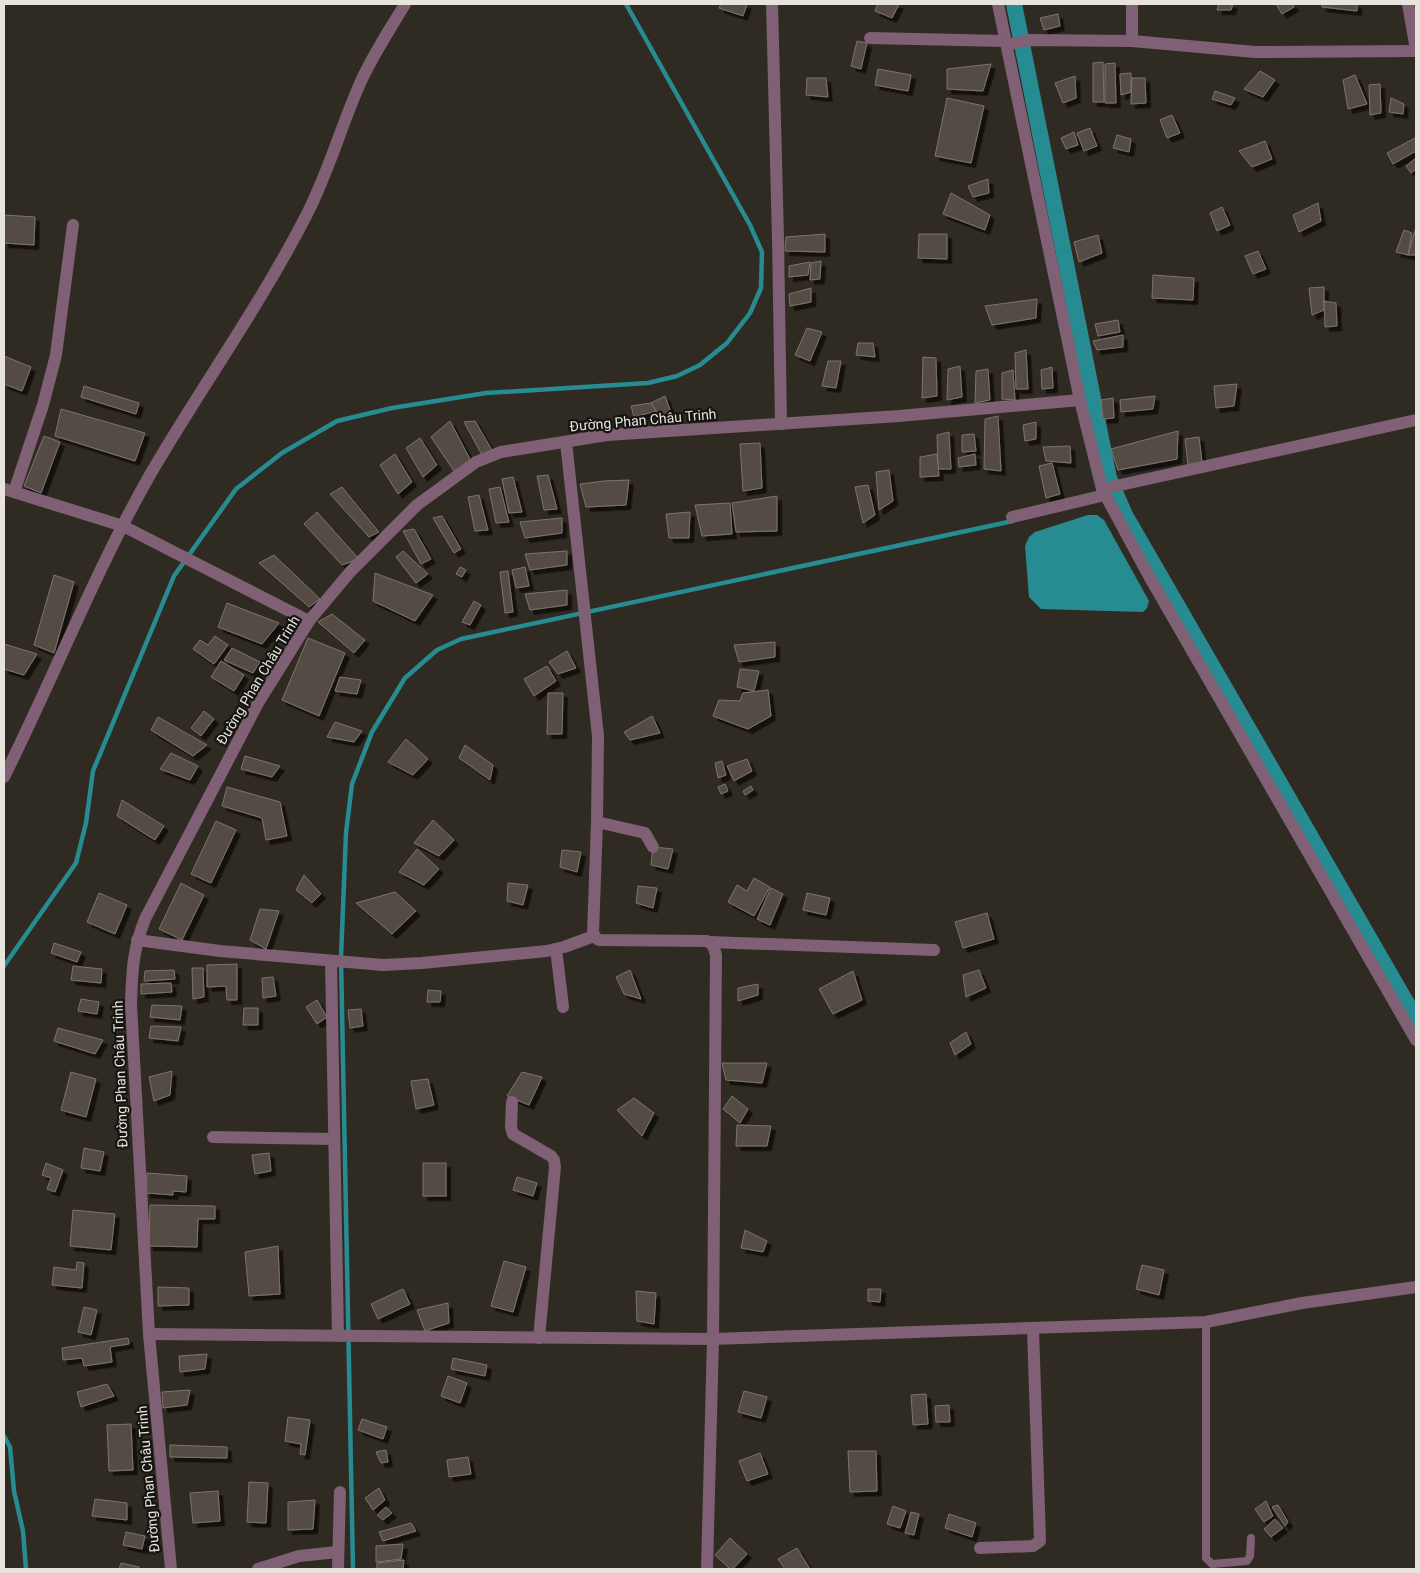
<svg xmlns="http://www.w3.org/2000/svg" width="1420" height="1573" font-family="Roboto,sans-serif">
<defs>
<filter id="shadow"><feDropShadow dx="4.5" dy="4.5" stdDeviation="0" flood-color="#0009"/></filter>
</defs>
<rect width="100%" height="100%" fill="#302b22"/>
<path fill="#278c92" d="M 1088,515 L 1097,515 L 1104,520 L 1149,601 L 1147,608 L 1143,612 L 1041,609 L 1029,597 L 1025,546 L 1029,537 L 1035,532 Z"/>
<g fill="none" stroke-linecap="round" stroke-linejoin="round">
<g stroke="#278c92" stroke-width="4.5">
<path d="M 4,966 L 76,863 L 86,823 L 93,771 L 174,576 L 236,489 L 282,453 L 337,421 L 392,408 L 486,393 L 648,383 L 677,376 L 700,365 L 727,343 L 750,313 L 761,288 L 762,252 L 750,225 L 626,4"/>
<path d="M 4,1436 L 10,1447 L 14,1491 L 23,1531 L 26,1569"/>
<path d="M 353,1569 L 341,958 L 346,833 L 352,784 L 372,732 L 405,678 L 437,650 L 461,639 L 1013,521"/>
</g>
<path stroke="#278c92" stroke-width="16" d="M 1014,4 L 1109,478 L 1125,515 L 1416,1019"/>
</g>
<g fill="#554b44" stroke="#7f736c" filter="url(#shadow)">
<path d="M 721,4 L 747,4 L 743,16 L 719,8 Z"/>
<path d="M 878,4 L 899,4 L 892,18 L 875,11 Z"/>
<path d="M 1219,4 L 1233,4 L 1231,10 L 1217,10 Z"/>
<path d="M 1276,4 L 1293,4 L 1294,7 L 1282,14 Z"/>
<path d="M 1322,4 L 1357,4 L 1357,11 L 1322,7 Z"/>
<path d="M 1058,14 L 1060,26 L 1044,30 L 1040,18 Z"/>
<path d="M 857,41 L 867,43 L 861,69 L 851,66 Z"/>
<path d="M 1103,62 L 1104,102 L 1093,102 L 1093,63 Z"/>
<path d="M 1115,63 L 1116,103 L 1105,103 L 1105,64 Z"/>
<path d="M 991,64 L 983,91 L 947,89 L 947,69 Z"/>
<path d="M 878,69 L 911,75 L 908,91 L 875,85 Z"/>
<path d="M 1260,71 L 1275,80 L 1263,97 L 1244,89 Z"/>
<path d="M 1131,73 L 1131,92 L 1121,95 L 1120,74 Z"/>
<path d="M 1355,75 L 1367,104 L 1348,109 L 1343,80 Z"/>
<path d="M 1075,76 L 1076,98 L 1063,103 L 1055,83 Z"/>
<path d="M 807,78 L 826,78 L 828,97 L 806,95 Z"/>
<path d="M 1132,78 L 1145,78 L 1146,103 L 1131,104 Z"/>
<path d="M 1380,84 L 1381,113 L 1370,115 L 1369,85 Z"/>
<path d="M 1215,91 L 1235,98 L 1231,105 L 1212,99 Z"/>
<path d="M 947,98 L 984,106 L 971,163 L 935,156 Z"/>
<path d="M 1391,98 L 1404,104 L 1403,114 L 1389,112 Z"/>
<path d="M 1172,115 L 1180,133 L 1167,138 L 1160,120 Z"/>
<path d="M 1090,128 L 1097,146 L 1084,151 L 1077,133 Z"/>
<path d="M 1074,132 L 1078,145 L 1066,149 L 1061,138 Z"/>
<path d="M 1117,135 L 1131,139 L 1129,152 L 1113,148 Z"/>
<path d="M 1415,138 L 1416,151 L 1393,164 L 1387,153 Z"/>
<path d="M 1265,141 L 1272,159 L 1252,167 L 1239,151 Z"/>
<path d="M 1416,158 L 1416,169 L 1411,173 L 1406,166 Z"/>
<path d="M 988,179 L 989,193 L 973,197 L 968,186 Z"/>
<path d="M 951,193 L 990,215 L 985,230 L 943,214 Z"/>
<path d="M 1318,203 L 1321,221 L 1299,232 L 1293,215 Z"/>
<path d="M 1222,207 L 1230,225 L 1217,231 L 1210,213 Z"/>
<path d="M 4,215 L 35,217 L 34,245 L 4,243 Z"/>
<path d="M 1416,227 L 1416,255 L 1408,255 Z"/>
<path d="M 1404,230 L 1412,233 L 1408,255 L 1396,252 Z"/>
<path d="M 825,234 L 825,252 L 785,251 L 786,237 Z"/>
<path d="M 919,234 L 947,234 L 947,259 L 918,258 Z"/>
<path d="M 1098,235 L 1102,253 L 1079,262 L 1074,242 Z"/>
<path d="M 1258,251 L 1266,269 L 1253,274 L 1245,256 Z"/>
<path d="M 821,261 L 820,279 L 810,280 L 811,263 Z"/>
<path d="M 810,262 L 808,275 L 789,277 L 789,266 Z"/>
<path d="M 1153,275 L 1194,278 L 1193,300 L 1152,298 Z"/>
<path d="M 1324,287 L 1324,310 L 1312,315 L 1309,288 Z"/>
<path d="M 811,288 L 811,302 L 790,306 L 789,294 Z"/>
<path d="M 1037,299 L 1036,318 L 992,325 L 985,306 Z"/>
<path d="M 1324,301 L 1336,303 L 1337,326 L 1325,327 Z"/>
<path d="M 1118,320 L 1120,332 L 1098,336 L 1095,324 Z"/>
<path d="M 807,328 L 822,332 L 810,361 L 795,355 Z"/>
<path d="M 1123,335 L 1123,347 L 1097,350 L 1093,341 Z"/>
<path d="M 858,343 L 873,343 L 875,357 L 856,355 Z"/>
<path d="M 1026,350 L 1028,389 L 1016,389 L 1015,353 Z"/>
<path d="M 4,356 L 31,367 L 22,391 L 4,384 Z"/>
<path d="M 923,357 L 936,358 L 937,396 L 922,398 Z"/>
<path d="M 828,361 L 841,361 L 836,388 L 822,386 Z"/>
<path d="M 960,366 L 962,397 L 947,400 L 948,369 Z"/>
<path d="M 1052,367 L 1053,388 L 1042,389 L 1041,370 Z"/>
<path d="M 988,369 L 990,400 L 975,403 L 976,371 Z"/>
<path d="M 1013,370 L 1015,400 L 1002,399 L 1002,373 Z"/>
<path d="M 1237,384 L 1234,406 L 1216,408 L 1214,386 Z"/>
<path d="M 84,386 L 139,403 L 136,414 L 81,397 Z"/>
<path d="M 665,396 L 673,418 L 660,418 L 651,403 Z"/>
<path d="M 1155,396 L 1153,409 L 1121,412 L 1120,400 Z"/>
<path d="M 1113,398 L 1114,418 L 1103,419 L 1101,400 Z"/>
<path d="M 651,403 L 656,411 L 634,417 L 631,406 Z"/>
<path d="M 61,409 L 145,433 L 135,461 L 55,436 Z"/>
<path d="M 998,416 L 1001,471 L 984,469 L 985,419 Z"/>
<path d="M 450,421 L 471,461 L 454,471 L 431,437 Z"/>
<path d="M 475,421 L 492,450 L 482,455 L 464,422 Z"/>
<path d="M 603,421 L 605,430 L 582,435 L 580,424 Z"/>
<path d="M 1036,422 L 1036,439 L 1025,441 L 1023,425 Z"/>
<path d="M 1178,431 L 1177,459 L 1118,470 L 1111,449 Z"/>
<path d="M 949,432 L 951,469 L 938,469 L 937,435 Z"/>
<path d="M 974,434 L 976,451 L 962,452 L 962,435 Z"/>
<path d="M 44,436 L 60,442 L 41,493 L 24,486 Z"/>
<path d="M 1199,437 L 1202,462 L 1188,465 L 1185,439 Z"/>
<path d="M 420,438 L 437,465 L 423,477 L 406,448 Z"/>
<path d="M 760,443 L 762,488 L 743,491 L 740,444 Z"/>
<path d="M 1070,446 L 1071,463 L 1046,461 L 1043,447 Z"/>
<path d="M 395,454 L 412,482 L 398,494 L 380,465 Z"/>
<path d="M 937,454 L 939,476 L 920,477 L 920,457 Z"/>
<path d="M 975,454 L 976,465 L 959,467 L 958,458 Z"/>
<path d="M 1052,463 L 1060,494 L 1046,498 L 1039,466 Z"/>
<path d="M 889,470 L 893,501 L 879,510 L 876,472 Z"/>
<path d="M 548,475 L 557,509 L 544,510 L 537,476 Z"/>
<path d="M 513,477 L 522,512 L 509,513 L 502,479 Z"/>
<path d="M 629,480 L 626,505 L 586,507 L 580,484 L 604,481 Z"/>
<path d="M 868,485 L 875,515 L 863,523 L 855,487 Z"/>
<path d="M 342,487 L 379,532 L 369,537 L 330,494 Z"/>
<path d="M 500,487 L 509,522 L 496,523 L 489,489 Z"/>
<path d="M 479,495 L 488,530 L 475,531 L 468,497 Z"/>
<path d="M 777,496 L 777,531 L 736,532 L 732,503 Z"/>
<path d="M 730,503 L 732,534 L 702,536 L 695,505 Z"/>
<path d="M 317,512 L 359,559 L 342,565 L 304,524 Z"/>
<path d="M 690,512 L 689,538 L 669,538 L 666,514 Z"/>
<path d="M 442,516 L 461,549 L 454,553 L 433,518 Z"/>
<path d="M 562,518 L 562,533 L 525,538 L 520,522 Z"/>
<path d="M 414,529 L 431,559 L 421,564 L 403,531 Z"/>
<path d="M 403,551 L 428,574 L 416,583 L 396,557 Z"/>
<path d="M 567,551 L 567,565 L 530,570 L 525,554 Z"/>
<path d="M 274,555 L 320,599 L 309,607 L 259,563 Z"/>
<path d="M 460,567 L 466,570 L 462,577 L 456,574 Z"/>
<path d="M 525,567 L 529,586 L 516,588 L 512,570 Z"/>
<path d="M 508,571 L 513,612 L 505,613 L 500,572 Z"/>
<path d="M 375,573 L 433,595 L 415,621 L 373,601 Z"/>
<path d="M 54,575 L 74,582 L 54,653 L 34,645 Z"/>
<path d="M 567,590 L 567,605 L 530,610 L 525,594 Z"/>
<path d="M 474,601 L 481,605 L 470,625 L 462,622 Z"/>
<path d="M 227,603 L 279,623 L 262,644 L 218,627 Z"/>
<path d="M 332,614 L 365,640 L 354,653 L 318,622 Z"/>
<path d="M 215,636 L 228,645 L 214,664 L 193,649 L 200,640 L 208,645 Z"/>
<path d="M 308,638 L 345,653 L 319,716 L 282,700 Z"/>
<path d="M 775,642 L 775,657 L 739,662 L 734,645 Z"/>
<path d="M 4,644 L 37,654 L 24,675 L 4,669 Z"/>
<path d="M 232,648 L 260,662 L 253,673 L 224,660 Z"/>
<path d="M 567,651 L 576,668 L 558,674 L 549,662 Z"/>
<path d="M 221,661 L 244,675 L 234,691 L 211,677 Z"/>
<path d="M 547,666 L 556,681 L 534,696 L 524,679 Z"/>
<path d="M 740,669 L 759,671 L 754,691 L 737,687 Z"/>
<path d="M 340,677 L 361,680 L 357,694 L 335,691 Z"/>
<path d="M 768,690 L 771,716 L 748,729 L 713,716 L 719,700 L 740,701 L 743,693 Z"/>
<path d="M 548,693 L 563,693 L 562,734 L 547,734 Z"/>
<path d="M 204,711 L 214,719 L 201,736 L 191,728 Z"/>
<path d="M 652,716 L 660,733 L 630,740 L 624,732 Z"/>
<path d="M 158,717 L 207,745 L 193,756 L 151,730 Z"/>
<path d="M 335,722 L 362,731 L 354,742 L 327,737 Z"/>
<path d="M 406,739 L 428,759 L 413,775 L 388,762 Z"/>
<path d="M 465,745 L 493,765 L 490,780 L 459,758 Z"/>
<path d="M 171,753 L 198,766 L 190,780 L 160,769 Z"/>
<path d="M 245,756 L 280,766 L 272,777 L 241,769 Z"/>
<path d="M 747,759 L 752,771 L 734,781 L 727,766 Z"/>
<path d="M 722,761 L 726,775 L 718,778 L 715,763 Z"/>
<path d="M 725,784 L 728,791 L 721,794 L 718,787 Z"/>
<path d="M 751,786 L 753,790 L 745,795 L 743,791 Z"/>
<path d="M 227,787 L 280,802 L 287,836 L 266,840 L 262,818 L 222,806 Z"/>
<path d="M 122,800 L 164,826 L 155,840 L 117,816 Z"/>
<path d="M 433,820 L 454,840 L 439,856 L 414,843 Z"/>
<path d="M 216,821 L 236,830 L 211,883 L 191,874 Z"/>
<path d="M 653,847 L 673,849 L 668,869 L 651,865 Z"/>
<path d="M 417,849 L 439,869 L 424,885 L 399,872 Z"/>
<path d="M 562,850 L 581,852 L 577,872 L 560,867 Z"/>
<path d="M 304,875 L 321,894 L 312,903 L 296,890 Z"/>
<path d="M 754,878 L 770,887 L 754,916 L 728,902 L 737,885 L 747,891 Z"/>
<path d="M 181,883 L 204,895 L 182,940 L 159,929 Z"/>
<path d="M 508,883 L 528,885 L 523,905 L 507,901 Z"/>
<path d="M 638,886 L 657,888 L 653,908 L 636,903 Z"/>
<path d="M 771,888 L 783,894 L 770,925 L 757,919 Z"/>
<path d="M 395,892 L 416,911 L 392,934 L 356,903 Z"/>
<path d="M 99,893 L 127,905 L 115,934 L 87,922 Z"/>
<path d="M 807,893 L 830,898 L 826,915 L 803,910 Z"/>
<path d="M 260,909 L 279,911 L 266,949 L 250,940 Z"/>
<path d="M 987,913 L 994,939 L 963,948 L 955,922 Z"/>
<path d="M 54,943 L 81,952 L 77,962 L 51,953 Z"/>
<path d="M 237,964 L 237,1000 L 227,1000 L 226,986 L 207,987 L 207,965 Z"/>
<path d="M 73,966 L 102,969 L 101,983 L 71,980 Z"/>
<path d="M 192,968 L 203,968 L 204,997 L 193,999 Z"/>
<path d="M 174,970 L 175,979 L 144,981 L 145,971 Z"/>
<path d="M 630,970 L 641,999 L 624,994 L 616,977 Z"/>
<path d="M 979,970 L 986,988 L 966,997 L 963,975 Z"/>
<path d="M 853,971 L 862,1000 L 833,1014 L 819,989 Z"/>
<path d="M 273,977 L 276,996 L 263,998 L 262,978 Z"/>
<path d="M 171,983 L 172,992 L 141,994 L 141,984 Z"/>
<path d="M 758,984 L 758,995 L 738,1001 L 738,988 Z"/>
<path d="M 428,990 L 441,991 L 440,1002 L 427,1002 Z"/>
<path d="M 81,999 L 99,1002 L 97,1014 L 78,1011 Z"/>
<path d="M 317,1000 L 327,1017 L 317,1024 L 306,1007 Z"/>
<path d="M 152,1005 L 182,1006 L 180,1020 L 150,1017 Z"/>
<path d="M 244,1008 L 258,1008 L 258,1025 L 243,1025 Z"/>
<path d="M 361,1009 L 363,1026 L 350,1028 L 348,1010 Z"/>
<path d="M 151,1026 L 181,1027 L 178,1041 L 149,1038 Z"/>
<path d="M 58,1028 L 103,1040 L 95,1054 L 54,1041 Z"/>
<path d="M 966,1032 L 971,1044 L 955,1055 L 950,1043 Z"/>
<path d="M 722,1063 L 767,1063 L 762,1083 L 726,1080 Z"/>
<path d="M 172,1071 L 170,1095 L 154,1101 L 149,1077 Z"/>
<path d="M 71,1072 L 96,1079 L 86,1117 L 61,1110 Z"/>
<path d="M 522,1072 L 542,1077 L 529,1105 L 507,1096 Z"/>
<path d="M 428,1079 L 434,1105 L 416,1109 L 411,1081 Z"/>
<path d="M 732,1096 L 748,1109 L 740,1123 L 723,1109 Z"/>
<path d="M 634,1098 L 654,1113 L 642,1136 L 617,1110 Z"/>
<path d="M 737,1125 L 771,1126 L 767,1146 L 736,1146 Z"/>
<path d="M 84,1148 L 104,1152 L 100,1171 L 81,1168 Z"/>
<path d="M 269,1153 L 271,1171 L 255,1174 L 252,1155 Z"/>
<path d="M 46,1163 L 63,1170 L 55,1192 L 47,1189 L 51,1178 L 42,1175 Z"/>
<rect x="423" y="1163" width="23" height="33"/>
<path d="M 147,1173 L 187,1176 L 186,1192 L 173,1191 L 173,1195 L 146,1193 Z"/>
<path d="M 517,1177 L 537,1183 L 533,1196 L 513,1190 Z"/>
<path d="M 150,1205 L 215,1206 L 215,1219 L 198,1219 L 197,1247 L 149,1246 Z"/>
<path d="M 73,1210 L 115,1214 L 111,1250 L 70,1246 Z"/>
<path d="M 745,1230 L 767,1241 L 763,1252 L 741,1248 Z"/>
<path d="M 278,1246 L 280,1294 L 249,1296 L 245,1252 Z"/>
<path d="M 504,1261 L 526,1267 L 513,1312 L 491,1306 Z"/>
<path d="M 77,1262 L 84,1263 L 82,1288 L 52,1285 L 54,1267 L 76,1270 Z"/>
<path d="M 1142,1265 L 1164,1270 L 1159,1295 L 1136,1289 Z"/>
<path d="M 158,1287 L 189,1288 L 189,1305 L 158,1306 Z"/>
<path d="M 403,1289 L 410,1304 L 378,1319 L 371,1304 Z"/>
<path d="M 868,1289 L 881,1289 L 880,1302 L 868,1301 Z"/>
<path d="M 636,1291 L 656,1293 L 654,1324 L 637,1321 Z"/>
<path d="M 448,1303 L 449,1323 L 425,1331 L 417,1310 Z"/>
<path d="M 84,1307 L 97,1310 L 91,1335 L 78,1332 Z"/>
<path d="M 128,1338 L 129,1344 L 110,1347 L 112,1362 L 84,1366 L 82,1358 L 63,1360 L 62,1348 Z"/>
<path d="M 207,1354 L 205,1369 L 180,1372 L 179,1356 Z"/>
<path d="M 453,1358 L 487,1365 L 485,1376 L 451,1369 Z"/>
<path d="M 448,1376 L 467,1383 L 460,1403 L 441,1396 Z"/>
<path d="M 107,1384 L 114,1396 L 81,1407 L 77,1392 Z"/>
<path d="M 190,1390 L 187,1405 L 163,1408 L 162,1392 Z"/>
<path d="M 744,1391 L 767,1397 L 761,1418 L 738,1412 Z"/>
<path d="M 926,1394 L 928,1424 L 913,1425 L 911,1395 Z"/>
<path d="M 949,1405 L 950,1422 L 936,1422 L 935,1406 Z"/>
<path d="M 288,1417 L 310,1420 L 305,1455 L 300,1454 L 301,1444 L 285,1441 Z"/>
<path d="M 362,1419 L 387,1427 L 383,1439 L 358,1430 Z"/>
<path d="M 131,1424 L 133,1470 L 109,1471 L 107,1425 Z"/>
<path d="M 170,1445 L 227,1447 L 227,1458 L 170,1457 Z"/>
<path d="M 386,1450 L 388,1462 L 381,1463 L 376,1452 Z"/>
<path d="M 848,1451 L 876,1451 L 877,1491 L 850,1492 Z"/>
<path d="M 760,1453 L 768,1474 L 747,1481 L 739,1461 Z"/>
<path d="M 468,1457 L 471,1474 L 449,1477 L 447,1460 Z"/>
<path d="M 249,1482 L 268,1483 L 266,1523 L 247,1522 Z"/>
<path d="M 379,1488 L 385,1500 L 373,1510 L 365,1498 Z"/>
<path d="M 218,1491 L 220,1521 L 193,1523 L 190,1493 Z"/>
<path d="M 95,1499 L 127,1503 L 127,1520 L 92,1516 Z"/>
<path d="M 315,1500 L 313,1529 L 288,1530 L 288,1502 Z"/>
<path d="M 1266,1501 L 1273,1516 L 1264,1522 L 1255,1509 Z"/>
<path d="M 1278,1505 L 1288,1522 L 1285,1526 L 1272,1507 Z"/>
<path d="M 893,1506 L 906,1511 L 900,1528 L 887,1524 Z"/>
<path d="M 386,1507 L 392,1513 L 383,1520 L 377,1515 Z"/>
<path d="M 911,1512 L 919,1514 L 914,1535 L 905,1533 Z"/>
<path d="M 949,1514 L 976,1523 L 972,1537 L 945,1528 Z"/>
<path d="M 1275,1519 L 1283,1528 L 1271,1537 L 1264,1529 Z"/>
<path d="M 411,1523 L 416,1531 L 383,1541 L 379,1532 Z"/>
<path d="M 126,1532 L 145,1536 L 142,1549 L 123,1545 Z"/>
<path d="M 730,1538 L 747,1554 L 733,1569 L 730,1569 L 715,1555 Z"/>
<path d="M 403,1544 L 401,1559 L 376,1562 L 376,1546 Z"/>
<path d="M 797,1548 L 810,1569 L 785,1569 L 778,1559 Z"/>
<path d="M 404,1560 L 403,1569 L 377,1569 L 377,1563 Z"/>
<path d="M 121,1563 L 139,1567 L 139,1569 L 119,1569 Z"/>
</g>
<g fill="none" stroke-linecap="round" stroke-linejoin="round">
<path stroke="#7f6074" stroke-width="8" d="M 1206,1322 L 1206,1558 L 1212,1564 L 1247,1561 L 1250,1556 L 1251,1538"/>
<g stroke="#7f6074" stroke-width="12">
<path d="M 772,4 L 778,239 L 781,424"/>
<path d="M 998,4 L 1080,400 L 1102,489 L 1149,576 L 1416,1040"/>
<path d="M 1408,4 L 1416,50"/>
<path d="M 870,38 L 1005,41"/>
<path d="M 1132,41 L 1132,4"/>
<path d="M 1007,45 L 1028,40 L 1132,41 L 1255,52 L 1416,51"/>
<path d="M 566,442 L 598,736 L 597,822 L 593,933 L 596,938 L 599,940 L 707,941 L 713,945 L 716,955 L 713,1339 L 707,1569"/>
<path d="M 4,489 L 123,526 L 309,621"/>
<path d="M 1102,489 L 1416,420"/>
<path d="M 14,492 L 43,405 L 56,355 L 73,225"/>
<path d="M 1012,517 L 1105,495"/>
<path d="M 4,777 C 54,677 95,571 151,473 C 202,386 261,304 307,214 C 328,173 340,130 358,88 C 370,59 389,31 405,4"/>
<path d="M 597,822 L 645,833 L 653,847"/>
<path d="M 137,940 L 220,951 L 383,965 L 422,963 L 547,951 L 564,947 L 594,936"/>
<path d="M 710,942 L 934,950"/>
<path d="M 556,949 L 563,1007"/>
<path d="M 331,961 L 338,1336"/>
<path d="M 512,1102 L 511,1127 L 513,1134 L 551,1156 L 554,1160 L 555,1167 L 539,1338"/>
<path d="M 213,1137 L 334,1139"/>
<path d="M 149,1334 L 713,1339 L 1206,1322 L 1302,1303 L 1416,1287"/>
<path d="M 980,1548 L 1033,1546 L 1040,1541 L 1033,1328"/>
<path d="M 171,1569 L 149,1334 L 131,1004 C 132,971 133,949 145,919 L 258,703 L 309,621 L 350,572 L 417,505 L 476,462 L 501,452 L 607,435 L 899,416 L 1080,400"/>
<path d="M 258,1569 L 299,1556 L 338,1552"/>
<path d="M 338,1569 L 340,1492"/>
</g>
</g>
<g text-anchor="middle" stroke-width="4.5" stroke-linejoin="round" paint-order="stroke">
<g font-size="14" fill="#e7e4de" stroke="#161410">
<text transform="translate(643 420) rotate(-5)" y="5">Đường Phan Châu Trinh</text>
<text transform="translate(258 680) rotate(-59)" y="5">Đường Phan Châu Trinh</text>
<text transform="translate(120 1074) rotate(-92)" y="5">Đường Phan Châu Trinh</text>
<text transform="translate(148 1479) rotate(-95)" y="5">Đường Phan Châu Trinh</text>
</g>
</g>
<rect width="1420" height="1573" fill="none" stroke="#e7e4de" stroke-width="10"/>
</svg>
